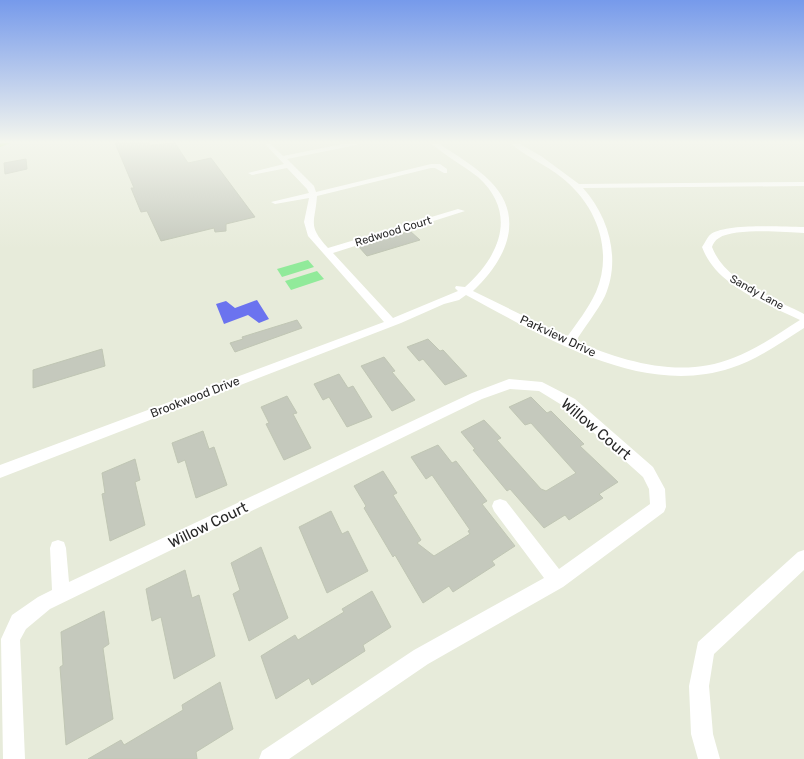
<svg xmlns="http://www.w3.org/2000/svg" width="804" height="759" font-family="Rubik,sans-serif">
<rect width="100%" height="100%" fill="#e7ebda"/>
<g fill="#91ea9a">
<path d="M 308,260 L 314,267 L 282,277 L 277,269 Z"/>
<path d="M 317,271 L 324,279 L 291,290 L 285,281 Z"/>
</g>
<path fill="#6b73ef" d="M 257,300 L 269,319 L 259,323 L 248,315 L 224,324 L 216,304 L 226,301 L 235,308 Z"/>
<g fill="#c5c9bd" stroke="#c0c6b4">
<path d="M 115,143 L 149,143 L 150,145 L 175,143 L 188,163 L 211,158 L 255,217 L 226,224 L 226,231 L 215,232 L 214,228 L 161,241 L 147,211 L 141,212 L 131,188 L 134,188 Z"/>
<path d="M 26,159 L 27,169 L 5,174 L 4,163 Z"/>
<path d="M 410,231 L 420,240 L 367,256 L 359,247 Z"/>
<path d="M 297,320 L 302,328 L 235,352 L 230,343 L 243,339 L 242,337 Z"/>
<path d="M 428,339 L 440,351 L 443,350 L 467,376 L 445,385 L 423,359 L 419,361 L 407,347 Z"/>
<path d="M 102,349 L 105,366 L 33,388 L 33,370 Z"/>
<path d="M 384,357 L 395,371 L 392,372 L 415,400 L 392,411 L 361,366 Z"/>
<path d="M 339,374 L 348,388 L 353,386 L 372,417 L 347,427 L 329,397 L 323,400 L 314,384 Z"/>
<path d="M 287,396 L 297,413 L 293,414 L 311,448 L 284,460 L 266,424 L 269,423 L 261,407 Z"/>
<path d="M 531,397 L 547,413 L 551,411 L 584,444 L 580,446 L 618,482 L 599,494 L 603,498 L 569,520 L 565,515 L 544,528 L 510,489 L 507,491 L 473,450 L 475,449 L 461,432 L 484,420 L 501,438 L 497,440 L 541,489 L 546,491 L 576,473 L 531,423 L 525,425 L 509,407 Z"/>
<path d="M 203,431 L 209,449 L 214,447 L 227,485 L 196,498 L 185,460 L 178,463 L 172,443 Z"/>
<path d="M 438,445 L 452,463 L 456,461 L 487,501 L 482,504 L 515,546 L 492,561 L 495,565 L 453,592 L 449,586 L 423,603 L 395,555 L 393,557 L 364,508 L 366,506 L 354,486 L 383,471 L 397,493 L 393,495 L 421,540 L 417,543 L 434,556 L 470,534 L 468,531 L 470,530 L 432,475 L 426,479 L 411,457 Z"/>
<path d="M 135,459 L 140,480 L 135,482 L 145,525 L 110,541 L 102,494 L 105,493 L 102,473 Z"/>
<path d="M 331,511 L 342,534 L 348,531 L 368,571 L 327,593 L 299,527 Z"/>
<path d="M 261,547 L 288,618 L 249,641 L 233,594 L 240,590 L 231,563 Z"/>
<path d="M 185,570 L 192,598 L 199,595 L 215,656 L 174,679 L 161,617 L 152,621 L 146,589 Z"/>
<path d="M 372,591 L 391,627 L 363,645 L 365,651 L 312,685 L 309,678 L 276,699 L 261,656 L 295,635 L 298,640 L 344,612 L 342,609 Z"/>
<path d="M 104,611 L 109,644 L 103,648 L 113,719 L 66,745 L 60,667 L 63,665 L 61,632 Z"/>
<path d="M 220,682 L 233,729 L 196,752 L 197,759 L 88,759 L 121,740 L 124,745 L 183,710 L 182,705 Z"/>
</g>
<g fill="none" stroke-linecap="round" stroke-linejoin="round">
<g fill="#fff" fill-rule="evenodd">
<path d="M 264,143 L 270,143 L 283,156 L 348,143 L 359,143 L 356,145 L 287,159 L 314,186 L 316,192 L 431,164 L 440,164 L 447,169 L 447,173 L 444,173 L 435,168 L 431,168 L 317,196 C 315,224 307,225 328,248 L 458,209 L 465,211 L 333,253 L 393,318 L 458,291 L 455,288 L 456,286 L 465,287 C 500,256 518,213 478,177 C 463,165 445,156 431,143 L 438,143 C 456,155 475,166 490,181 C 527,218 505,261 473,291 L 567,337 C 577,323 588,309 596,292 C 614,250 596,204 561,177 C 548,166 521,154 511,143 L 518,143 L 541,156 L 579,184 L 804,182 L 804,186 L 583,188 C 609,217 621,259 605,296 C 597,312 585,326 576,341 C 624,362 682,379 733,358 C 757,349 778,334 800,320 C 766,303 716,286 702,247 C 705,243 707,237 711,234 C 728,223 783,227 804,227 L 804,233 C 785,232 734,228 719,238 C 715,240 713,244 712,247 C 725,282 773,298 804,314 L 804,328 C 780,343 757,360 731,368 C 641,398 543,336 466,295 L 459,300 L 444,304 L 401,323 L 0,478 L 0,465 L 384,322 L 308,236 L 304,222 L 309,198 L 275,204 L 271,202 L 309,193 L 307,189 L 287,168 L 252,175 L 248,173 L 284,164 Z"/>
<path d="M 509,379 L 542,382 L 575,399 L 653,467 L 665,489 L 666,507 L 664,512 L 563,587 L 428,664 L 289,759 L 259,759 L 262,751 L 414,650 L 544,578 L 494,511 L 492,506 L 494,501 L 500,499 L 506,501 L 559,569 L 650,504 L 649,489 L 643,477 L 565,407 L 539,391 L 510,389 L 482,399 L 50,609 L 26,629 L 20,640 L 25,759 L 3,759 L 1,639 L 12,615 L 38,597 L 52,590 L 50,548 L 52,542 L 58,540 L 64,542 L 66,548 L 69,582 L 472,393 Z"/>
<path d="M 804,550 L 804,570 L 714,654 L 709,686 L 713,734 L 720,759 L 698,759 L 691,734 L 689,686 L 698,642 L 798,552 Z"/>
</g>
<path fill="#adf159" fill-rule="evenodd" d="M 0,143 L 11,143 L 0,147 Z"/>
</g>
<linearGradient id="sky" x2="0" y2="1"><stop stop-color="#769aeb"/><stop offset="0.57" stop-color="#f4f6ee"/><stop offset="1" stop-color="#f4f6ee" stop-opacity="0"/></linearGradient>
<rect width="804" height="249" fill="url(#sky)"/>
<g text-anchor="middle" stroke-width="4" stroke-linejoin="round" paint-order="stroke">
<g font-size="11" fill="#292929" stroke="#fff">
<text transform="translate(393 231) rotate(-17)" y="4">Redwood Court</text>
<text transform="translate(757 292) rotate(29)" y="4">Sandy Lane</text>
</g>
<g font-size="12" fill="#292929" stroke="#fff">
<text transform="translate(558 336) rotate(25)" y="4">Parkview Drive</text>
<text transform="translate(195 397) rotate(-21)" y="4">Brookwood Drive</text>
</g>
<g font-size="15" fill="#292929" stroke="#fff">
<text transform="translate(596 429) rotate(40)" y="5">Willow Court</text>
<text transform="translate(208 525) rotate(-26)" y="5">Willow Court</text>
</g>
</g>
</svg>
